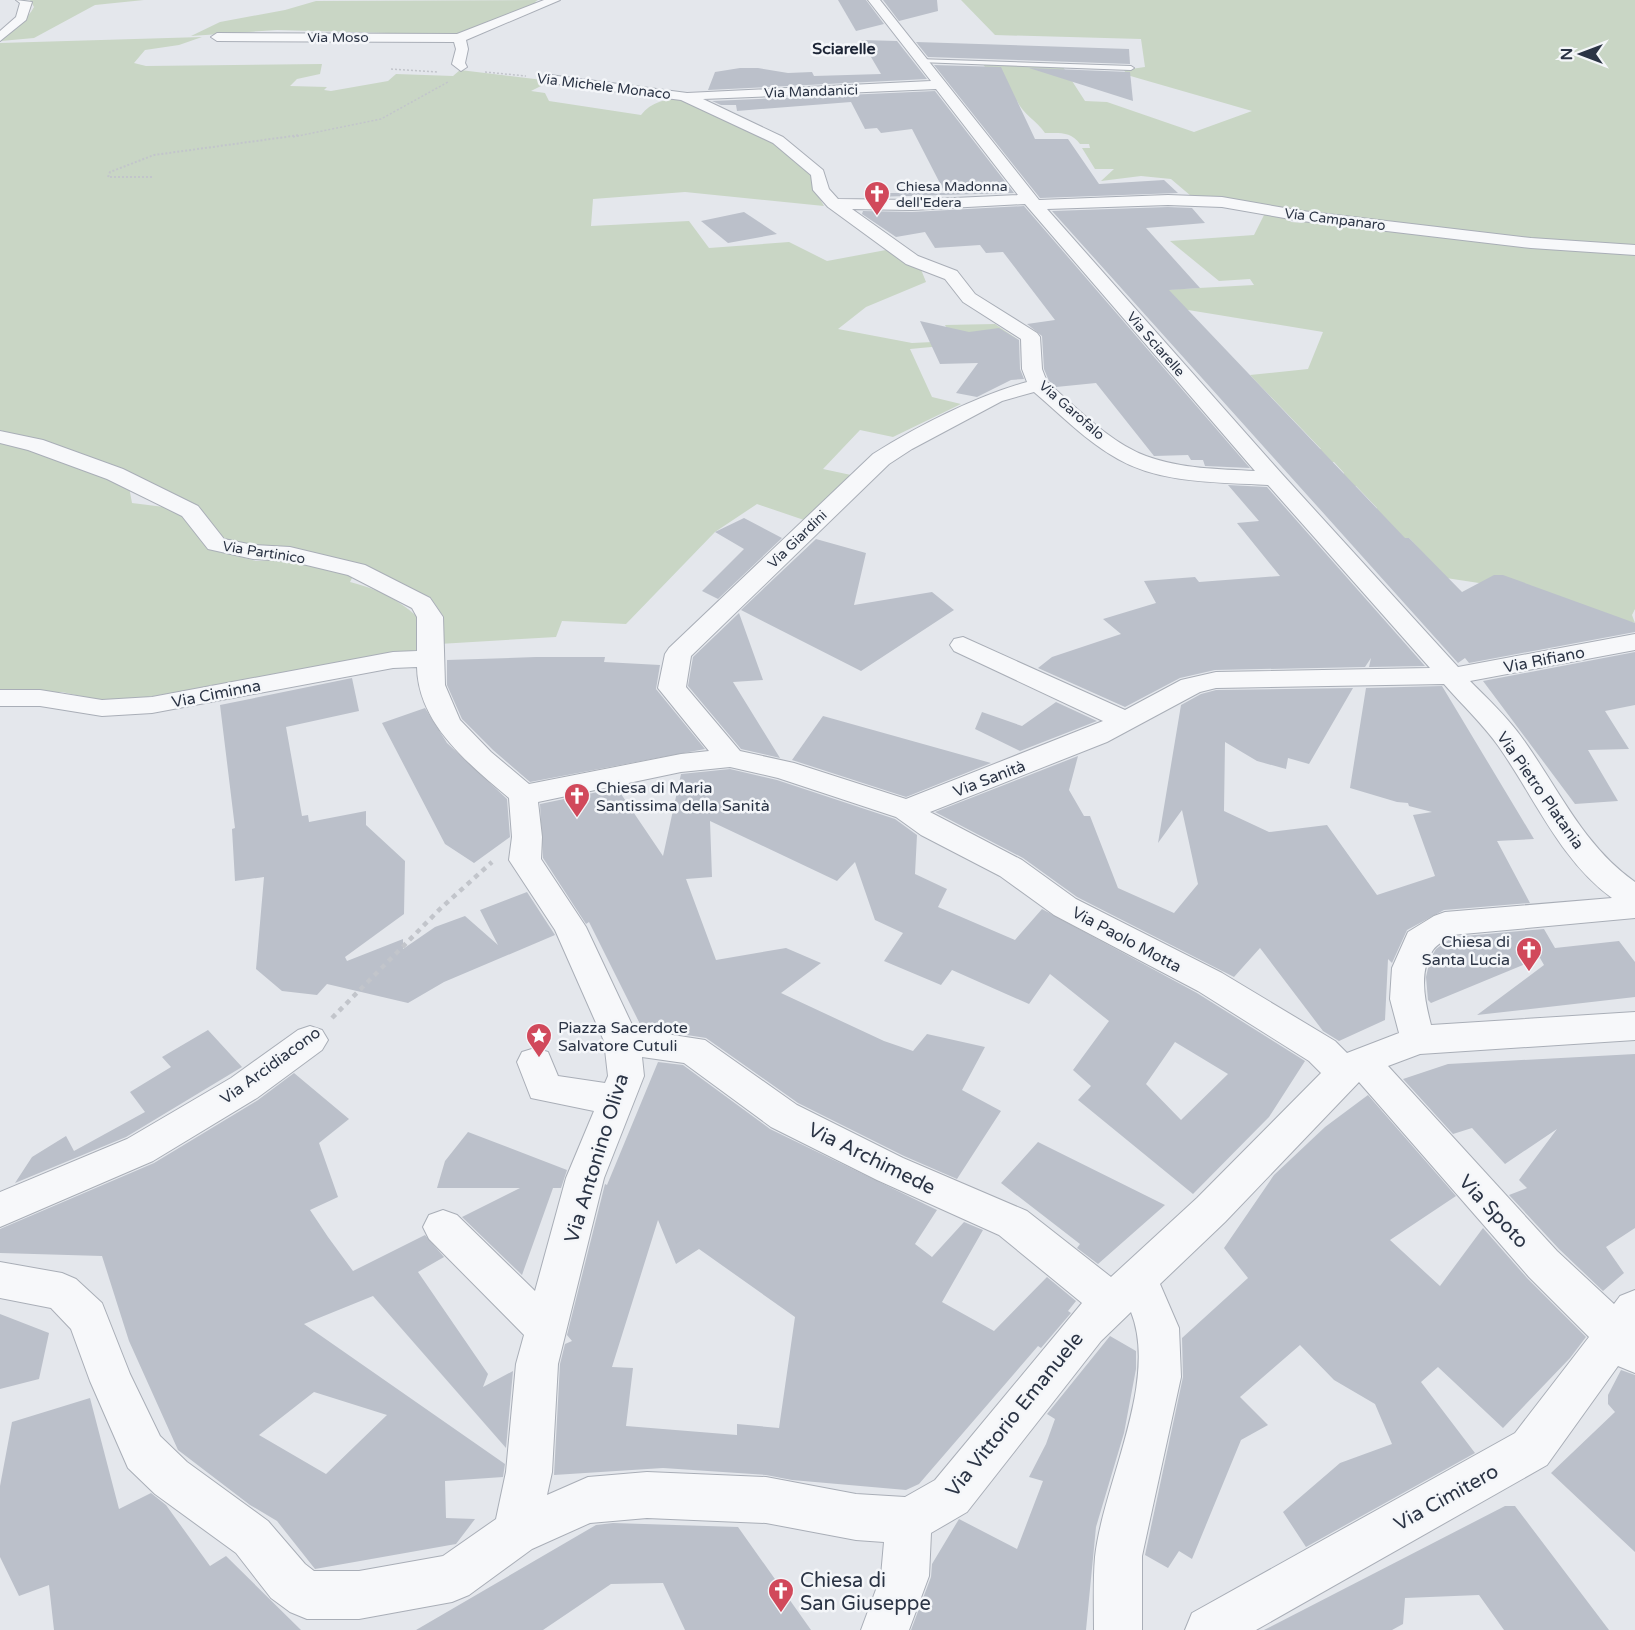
<svg xmlns="http://www.w3.org/2000/svg" width="1635" height="1630" font-family="'Varela Round',sans-serif">
  <style>
    .green { fill: #c9d6c5 }
    .building { fill: #bbc0ca; fill-rule: evenodd }
    .lines { fill: none; stroke-linecap: round; stroke-linejoin: round }
    .service-casing { stroke: #a9aeb7; stroke-width: 2 }
    .minor-casing { stroke: #a9aeb7; stroke-width: 2 }
    .path-far2 { stroke: #c2c5cb; stroke-width: 1.5; stroke-dasharray: 2 2; stroke-linecap: butt }
    .path-far1 { stroke: #c2c5cb; stroke-width: 2; stroke-dasharray: 2 2; stroke-linecap: butt }
    .path { stroke: #c2c5cb; stroke-width: 4.5; stroke-dasharray: 5 5; stroke-linecap: butt }
    .service { fill: #f7f8fa; fill-rule: evenodd }
    .minor { fill: #f7f8fa; fill-rule: evenodd }
    .labels { text-anchor: middle; stroke-width: 5; stroke-linejoin: round; paint-order: stroke }
    .far-street-label { font-size: 14px; fill: #2b3445; stroke: #f4f6f9 }
    .far-poi-label { font-size: 14px; fill: #2b3445; stroke: #f4f6f9; text-anchor: start }
    .far-quarter-label { font-size: 16px; font-weight: bold; fill: #1d2536; stroke: #f4f6f9 }
    .street-label { font-size: 16px; fill: #2b3445; stroke: #f4f6f9 }
    .poi-label { font-size: 16px; fill: #2b3445; stroke: #f4f6f9; text-anchor: start }
    .near-street-label { font-size: 20px; fill: #2b3445; stroke: #f4f6f9 }
    .near-poi-label { font-size: 20px; fill: #2b3445; stroke: #f4f6f9; text-anchor: start }
  </style>
  <rect width="100%" height="100%" fill="#e4e7ec"/>
  <g class="green">
    <path d="M30 0H144L95 5 34 38 1 41C11 31 28 19 34 7Z"/>
    <path d="M538 0 535 2 538 3 461 35 277 30 191 36 220 22 285 10 316 1Z"/>
    <path d="M961 0H1635V247L1468 233 1191 196 1171 179 1141 176 1101 181 1114 169H1095L1082 148H1090L1089 144H1080C1071 131 1059 133 1045 133 1037 121 1023 114 1017 101H1007L983 64 1063 67 1085 101 1107 102 1194 132 1252 111 1127 75 1124 70 1145 67 1141 39 995 35Z"/>
    <path d="M202 37 179 45 145 50 134 63 146 66 322 64 320 74 297 79 290 86 327 87 324 90 331 91 388 81 396 74 453 76 460 70 551 81 531 91 545 93 549 101 641 115C651 102 667 98 683 98L774 140 813 174 815 190 824 206 685 192 593 199 591 226 689 221 709 248 789 242 827 261 886 250 920 267 926 282 866 307 838 329 912 343 953 341 945 325 995 324 1017 339 910 349 932 397 961 404 893 437 860 430 823 469 851 475 804 520 757 504 715 532 626 624 562 621 556 637 439 644 444 617 430 597 360 566 231 542 100 461 0 430V43Z"/>
    <path d="M1265 213 1286 216 1291 222 1302 223 1307 218 1635 254V609L1632 615 1635 623 1479 583 1446 578 1409 538 1373 542 1377 508 1356 486 1338 488 1344 473 1334 462 1315 464 1304 451 1321 449 1250 375 1308 369 1323 332 1176 308 1162 290 1254 285 1250 279 1219 281 1170 241 1254 235Z"/>
    <path d="M0 443 30 450 129 487 132 503 164 507 187 519 203 543 214 550 256 561 284 559 353 576 350 582C380 590 394 597 418 617L417 651 113 703 62 692H0Z"/>
  </g>
  <g class="building">
    <path d="M838 0H866L884 24 856 31Z"/>
    <path d="M883 0H937L938 11 899 21Z"/>
    <path d="M861 40 897 41 927 79 708 90 715 72 740 68H758L788 73 812 72 814 76 881 74Z"/>
    <path d="M916 42 1129 49 1130 64 928 57Z"/>
    <path d="M934 65 1001 67 1035 139H1068L1099 184 1164 180 1178 193 1040 198Z"/>
    <path d="M1029 68 1130 72 1133 101Z"/>
    <path d="M935 91 1014 193 872 197 871 193H945L912 129 881 133 877 128 865 129 851 102 737 111 736 105H721L712 101Z"/>
    <path d="M1024 206 1250 468 1205 466 1203 460H1191L1188 455 1154 456 1096 383 1056 387 1049 381 1044 369 1042 336 1027 324 1055 320 1003 252 986 253 980 245 935 248 925 232 896 237 862 214 863 211 912 212Z"/>
    <path d="M1168 207 1192 208 1205 223 1146 228 1200 288 1169 290 1405 538H1409L1462 592 1494 575H1503L1635 623V632L1469 663 1465 658 1458 663 1052 211Z"/>
    <path d="M744 212 777 234 728 243 701 221Z"/>
    <path d="M920 321 969 332 999 328 1019 340 1020 369 1024 379 1011 380 977 397 956 393 978 363 940 364Z"/>
    <path d="M1228 485 1267 487 1425 666 1369 667 1371 658 1365 667 1215 670 1180 678 1125 707 1038 668 1052 657 1121 634 1103 619 1156 603 1144 581 1195 577 1199 582 1280 576 1237 523 1259 521Z"/>
    <path d="M744 518 782 538 718 599 702 591 744 549 715 532Z"/>
    <path d="M816 539 866 553 854 605 932 592 954 610 861 671 741 610Z"/>
    <path d="M739 613 763 680 733 682 780 758 741 749 688 686 693 657Z"/>
    <path d="M1635 652V705L1605 711 1629 749 1588 750 1618 801 1575 804 1483 681Z"/>
    <path d="M536 657H605L604 662 660 665 656 689 705 749 530 782 493 750 462 719 447 685V660Z"/>
    <path d="M352 678 359 711 286 727 302 816 308 815 309 822 366 811V825L405 861 404 914 345 957 347 961 403 939V949L435 927 465 916 498 945 480 910 527 892 555 935 444 982 408 1003 327 984 317 995 282 991 256 969 264 877 235 881 232 829 235 828 220 705Z"/>
    <path d="M1442 686 1534 839 1497 841 1530 903 1444 910 1407 930 1392 963 1388 959 1385 1020 1339 1041 1323 1031 1260 948 1234 977 1077 897 1023 858 935 812 1078 756 1069 790 1084 816H1090L1118 888 1174 913 1198 884 1182 810 1158 843 1181 705 1201 694 1216 690 1353 688 1309 764 1288 758 1286 769 1257 761 1225 742 1224 811 1269 832 1327 825 1377 895 1435 876 1413 815 1432 812 1409 806 1408 803 1397 802 1350 788 1366 688Z"/>
    <path d="M1056 702 1097 721 1020 751 975 729 982 712 1022 726Z"/>
    <path d="M425 708 447 743 507 799 510 837 474 863 445 844 382 723Z"/>
    <path d="M823 716 991 763 906 797 792 760Z"/>
    <path d="M730 769 777 780 895 819 917 835 915 874 947 889 938 907 1015 940 1042 909 1197 993 1305 1061 1269 1117 1193 1194 1078 1100 1091 1086 1073 1070 1109 1021 1050 974 1029 1004 952 970 941 985 884 961 903 933 875 920 855 862 837 881 710 821 712 877 686 879 716 960 786 948 821 963 781 993 884 1041 913 1051 927 1034 985 1047 962 1090 1001 1111 957 1179 904 1156 798 1103 706 1038 642 1028 589 922 586 924 543 858 540 804 617 788 663 856 681 774ZM1175 1042 1228 1074 1181 1120 1146 1084Z"/>
    <path d="M1544 929 1555 948 1619 941 1635 962V997L1477 1015 1544 965 1540 958 1431 1003 1428 1000 1426 977 1430 959 1436 949 1453 937Z"/>
    <path d="M208 1030 242 1067 126 1137 15 1183 32 1157 66 1136 74 1151 145 1112 130 1092 171 1067 162 1057Z"/>
    <path d="M1635 1054V1228L1606 1247 1624 1273 1603 1291 1559 1249 1509 1195 1527 1188 1519 1180 1557 1129 1505 1164 1472 1128 1453 1134 1403 1079 1448 1064Z"/>
    <path d="M658 1062 683 1065 770 1129 937 1210 915 1244 932 1257 964 1222 983 1230 942 1302 994 1331 1047 1277 1076 1301 1068 1311 1071 1313 1041 1348 1038 1346 919 1484 906 1490 792 1480 766 1475 663 1468 554 1475 560 1364 565 1344 572 1341 567 1335 605 1184 607 1185ZM658 1220 676 1264 699 1249 795 1317 779 1428 737 1424V1435L626 1426 633 1368 612 1367Z"/>
    <path d="M294 1073 349 1119 319 1143 338 1197 310 1210 328 1237 353 1271 425 1235 444 1257 418 1272 488 1374 483 1387 513 1371 506 1448 373 1296 304 1324 505 1464 503 1477 445 1481 446 1518 475 1519 456 1544 315 1569 277 1521 250 1505 178 1450 129 1341 102 1256 0 1253V1229L154 1163 258 1100ZM314 1392 387 1415 326 1474 259 1435Z"/>
    <path d="M1368 1095 1456 1196 1390 1240 1440 1286 1483 1228 1527 1278 1586 1337 1570 1358 1503 1428 1438 1367 1421 1382 1475 1453 1306 1547 1283 1512 1340 1463 1392 1444 1375 1404 1334 1380 1300 1345 1240 1397 1268 1425 1241 1440 1192 1559 1179 1551 1168 1568 1145 1555 1183 1377 1182 1338 1248 1278 1224 1248 1274 1175 1325 1127Z"/>
    <path d="M468 1132 567 1170 561 1188H553L522 1275 462 1217 520 1188H437L445 1161Z"/>
    <path d="M1038 1142 1165 1205 1098 1264 1077 1248 1080 1244 1001 1183Z"/>
    <path d="M0 1314 49 1333 39 1379 0 1389Z"/>
    <path d="M1110 1336 1136 1351V1369L1124 1433 1096 1527 1086 1630H911L931 1577 932 1564 959 1519 1017 1549 1043 1481 1029 1477 1046 1444 1055 1419 1047 1414Z"/>
    <path d="M1621 1370 1635 1375V1552L1551 1473 1615 1412 1608 1404V1395Z"/>
    <path d="M90 1398 119 1509 151 1493 166 1505 210 1566 226 1556 301 1630H54L49 1585 19 1596 0 1557V1486L12 1422Z"/>
    <path d="M1505 1506H1515L1609 1630H1504L1479 1595 1405 1598 1403 1624 1392 1630H1264Z"/>
    <path d="M613 1523 738 1527 811 1630H685L663 1583 611 1584 543 1630H416L596 1525Z"/>
  </g>
  <g class="lines">
    <defs>
      <path id="service" d="M917 59 1131 66 1134 68 1131 70 919 62Z"/>
      <g id="minor">
        <path d="M16 0 32 2 26 20 0 41V31L16 17 20 3Z"/>
        <path d="M544 0H560L466 40 468 49 465 63 467 67 461 71 452 64 456 49 454 42 217 41 211 37 217 33 457 34Z"/>
        <path d="M868 0H880L1039 200 1168 195 1222 197 1302 211 1531 238 1635 245V255L1531 248 1302 221 1222 207 1168 205 1047 209 1282 474 1458 667 1635 634V650L1470 681C1487 698 1506 716 1520 735 1557 785 1582 845 1635 882V918L1452 935C1447 939 1437 944 1433 950 1418 972 1425 1002 1431 1025L1635 1012V1040L1420 1054 1388 1066 1557 1251 1614 1304 1620 1296 1635 1290V1373L1618 1366 1547 1465 1256 1630H1185L1192 1613 1515 1433 1589 1337 1529 1277 1359 1082 1225 1222 1160 1284 1179 1328 1181 1377 1142 1556V1630H1094C1094 1606 1093 1581 1095 1557 1103 1484 1159 1382 1131 1312L1101 1341 967 1512 931 1533 929 1576 909 1630H861L881 1576 884 1542 856 1540 766 1523 647 1518 590 1523 532 1549 469 1595 452 1602 359 1619H307L290 1612 271 1598 236 1553 155 1494 128 1468 90 1381 71 1329 51 1308 0 1298V1262L62 1273 76 1279 102 1303 130 1374 160 1436 187 1462 268 1521 305 1564 314 1571H359L443 1556 496 1519 506 1472 516 1364 524 1335 429 1239 423 1227 429 1215 443 1210 457 1215 535 1291 566 1178 594 1111 531 1098 517 1062 522 1052 535 1048 548 1052 558 1076 605 1083 608 1076 604 1041 555 930 509 860 512 837 509 798C469 764 418 724 417 667L393 668 152 713 102 716 40 706H0V690H40L102 700 152 697 393 652 417 651V617L412 608 348 575 290 561 253 559 208 549 182 516 107 479 28 450 0 443V431L43 440 123 469 198 506 224 539 253 545 290 547 365 565 430 598 443 617 445 685 460 720 491 752 529 784 681 754 709 751 658 688 665 654 669 648 873 454C918 426 976 396 1027 382L1022 369 1021 339 963 302 945 279 906 264 828 207 813 190 811 175 773 143 681 100 550 83 543 79 550 75 687 93 931 81ZM936 89 1018 195 912 200 838 199 829 189 823 170 783 137 703 99ZM1025 204 1255 471C1219 469 1181 469 1146 456 1109 442 1077 408 1047 382L1042 369 1040 337 1037 333 975 294 957 271 918 256 852 209 912 210ZM1034 392C1061 415 1087 442 1118 459 1162 484 1218 482 1268 485L1430 668 1216 672 1181 680 1125 710 963 637 954 639 950 645 954 651 1103 721 906 799 794 763 740 751 686 687 691 656 889 464 912 449 1002 401ZM1444 684C1462 705 1483 724 1499 747 1535 798 1560 860 1612 898L1445 912 1434 916 1408 932 1392 968 1390 999 1399 1033 1347 1053 1335 1041 1222 973 1076 899 1022 860 930 812 1107 742 1200 692 1216 688ZM730 767 778 778 896 817 921 835 1000 876 1054 915 1198 991 1309 1061 1321 1073 1197 1198 1111 1277 1027 1211 903 1158 797 1105 705 1040 634 1029 586 927 541 859 542 837 538 802 681 772ZM642 1057 684 1063 771 1127 877 1180 999 1235 1082 1303 935 1480 905 1497 856 1494 766 1477 647 1472 588 1477 547 1495 552 1472 558 1364 604 1178 644 1076Z"/>
        <path d="M310 1026 322 1030 328 1040 322 1050 257 1098 153 1161 0 1227V1192L127 1139 231 1078 298 1030Z"/>
      </g>
    </defs>
    <use href="#service" class="service-casing"/>
    <use href="#minor" class="minor-casing"/>
    <g class="path-far2">
      <path d="M391 69 438 72"/>
      <path d="M485 72 526 76"/>
      <path d="M293 137 381 119 448 82"/>
    </g>
    <path class="path-far1" d="M152 177H108L110 172 154 155 300 135"/>
    <path class="path" d="M332 1018 441 908 492 862"/>
    <use href="#service" class="service"/>
    <use href="#minor" class="minor"/>
  </g>
  <defs>
    <symbol id="church-pin" viewBox="-11 -11 22 30"><path d="M0 17L-7.5 6A9.5 9.5 0 1 1 7.5 6Z" fill="#d1495b" stroke="#f4f6f9"/><path d="M-1.2-6h2.4v3.5h3.3v2.4h-3.3V6h-2.4V-.1h-3.3v-2.4h3.3Z" fill="#fff"/></symbol>
    <symbol id="sight-pin" viewBox="-11 -11 22 30"><path d="M0 17L-7.5 6A9.5 9.5 0 1 1 7.5 6Z" fill="#d1495b" stroke="#f4f6f9"/><path d="M0-6L1.8-2.2L6-1.7L2.9 1.2L3.7 5.4L0 3.3L-3.7 5.4L-2.9 1.2L-6-1.7L-1.8-2.2Z" fill="#fff"/></symbol>
  </defs>
  <g fill-rule="evenodd">
    <use href="#church-pin" x="862" y="179" width="30" height="40"/>
    <use href="#church-pin" x="562" y="781" width="30" height="40"/>
    <use href="#church-pin" x="1514" y="935" width="30" height="40"/>
    <use href="#sight-pin" x="524" y="1021" width="30" height="40"/>
    <use href="#church-pin" x="766" y="1576" width="30" height="40"/>
  </g>
  <g class="labels">
    <g class="far-street-label">
      <text x="338" y="42">Via Moso</text>
      <text transform="translate(604 86) rotate(7)" y="5">Via Michele Monaco</text>
      <text transform="translate(811 91) rotate(-2)" y="5">Via Mandanici</text>
      <text transform="translate(1335 219) rotate(7)" y="5">Via Campanaro</text>
      <text transform="translate(1156 344) rotate(49)" y="5">Via Sciarelle</text>
      <text transform="translate(1072 410) rotate(41)" y="5">Via Garofalo</text>
      <text transform="translate(797 539) rotate(-44)" y="5">Via Giardini</text>
      <text transform="translate(264 552) rotate(9)" y="5">Via Partinico</text>
    </g>
    <g class="far-poi-label">
      <text x="896" y="191">Chiesa Madonna<tspan x="896" dy="16">dell'Edera</tspan></text>
    </g>
    <g class="far-quarter-label">
      <text x="844" y="54">Sciarelle</text>
    </g>
    <g class="street-label">
      <text transform="translate(1544 659) rotate(-11)" y="6">Via Rifiano</text>
      <text transform="translate(216 693) rotate(-11)" y="6">Via Ciminna</text>
      <text transform="translate(989 778) rotate(-21)" y="6">Via Sanità</text>
      <text transform="translate(1541 790) rotate(55)" y="6">Via Pietro Platania</text>
      <text transform="translate(1127 939) rotate(28)" y="6">Via Paolo Motta</text>
      <text transform="translate(270 1065) rotate(-36)" y="6">Via Arcidiacono</text>
    </g>
    <g class="poi-label">
      <text x="596" y="793">Chiesa di Maria<tspan x="596" dy="18">Santissima della Sanità</tspan></text>
      <text x="1510" y="947" text-anchor="end">Chiesa di<tspan x="1510" dy="18">Santa Lucia</tspan></text>
      <text x="558" y="1033">Piazza Sacerdote<tspan x="558" dy="18">Salvatore Cutuli</tspan></text>
    </g>
    <g class="near-street-label">
      <text transform="translate(596 1158) rotate(-73)" y="7">Via Antonino Oliva</text>
      <text transform="translate(872 1158) rotate(26)" y="7">Via Archimede</text>
      <text transform="translate(1494 1211) rotate(47)" y="7">Via Spoto</text>
      <text transform="translate(1014 1414) rotate(-51)" y="7">Via Vittorio Emanuele</text>
      <text transform="translate(1446 1497) rotate(-29)" y="7">Via Cimitero</text>
    </g>
    <g class="near-poi-label">
      <text x="800" y="1587">Chiesa di<tspan x="800" dy="23">San Giuseppe</tspan></text>
    </g>
  </g>
  <g transform="translate(1581 54) rotate(270)" stroke="#f4f6f9" stroke-width="4.5" paint-order="stroke">
  <path d="M0-4.5L10 22L0 15L-10 22Z" fill="#2b3445"/>
  <text y="-9" font-size="16" font-weight="bold" text-anchor="middle" fill="#2b3445">N</text>
  </g>
</svg>
